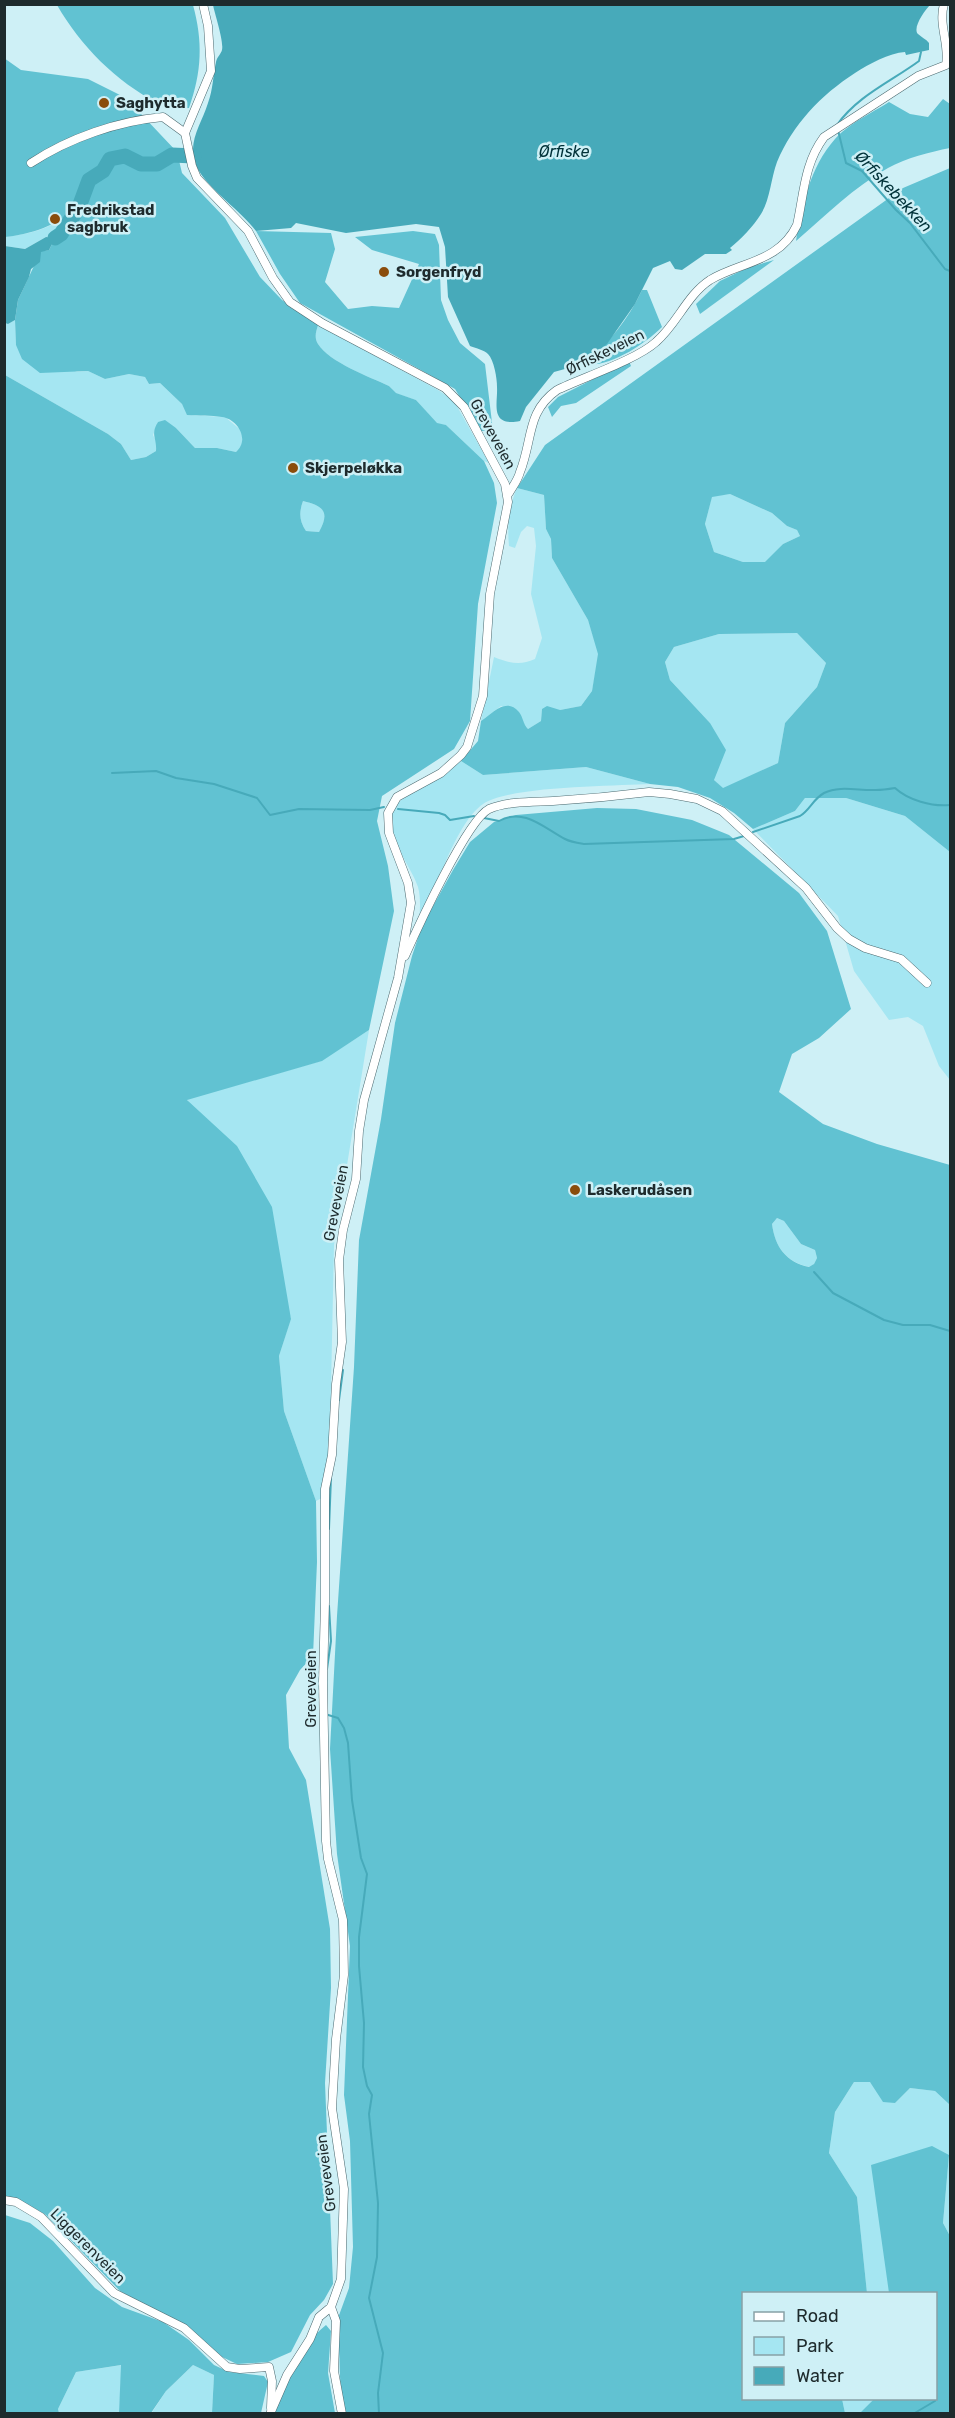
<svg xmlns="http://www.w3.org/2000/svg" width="955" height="2418" font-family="Rubik,sans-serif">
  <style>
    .green { fill: #a5e6f2 }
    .forest { fill: #61c2d2; fill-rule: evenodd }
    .water { fill: #47aaba }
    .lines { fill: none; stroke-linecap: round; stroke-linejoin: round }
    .stream { stroke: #47aaba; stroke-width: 2 }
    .river { stroke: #47aaba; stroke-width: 15 }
    .minor-casing { stroke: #4c6a70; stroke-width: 9 }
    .minor { stroke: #fff; stroke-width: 8 }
    .poi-dot { fill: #8a4d0c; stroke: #cef0f6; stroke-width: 2 }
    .labels { text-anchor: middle; stroke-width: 5; stroke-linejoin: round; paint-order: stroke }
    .poi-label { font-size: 15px; font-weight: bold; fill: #1e2b2d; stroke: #cef0f6; text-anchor: start }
    .street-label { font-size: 15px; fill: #1e2b2d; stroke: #cef0f6 }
    .water-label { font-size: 16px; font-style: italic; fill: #003138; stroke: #cef0f6 }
  </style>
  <rect width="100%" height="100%" fill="#cef0f6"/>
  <g class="green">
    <path d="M77 206 79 207 61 234 55 238 46 237 25 249 5 246 4 237C32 234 58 227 77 206Z"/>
    <path d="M15 320 16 345 77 372 88 371 105 379 129 374 145 377 149 384 160 383 182 404 188 415 225 417 242 431V447L236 452 217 448H195L176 428 158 422 153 435 157 443 156 451 146 457 131 460 121 444 108 434 5 375V323L8 324Z"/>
    <path d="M318 325 438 390 454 401 489 463 484 461 446 425 437 424 416 400 395 393 389 386C370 377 329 362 318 344 314 337 316 332 318 325Z"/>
    <path d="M517 488 544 495 546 529 551 539 552 558 588 620 599 654 592 691 581 706 560 710 542 709 541 721 528 729 524 724 519 713 501 706 481 721 494 657C509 663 520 666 535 659L542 638 531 594 536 546 534 528 527 526 521 532 515 548 509 546C507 526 509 506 517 488Z"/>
    <path d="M730 494 772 513 787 526 797 530 800 536 783 544 766 562H743L714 552 705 524 712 496Z"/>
    <path d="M303 501C324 506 330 512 319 532L306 531C299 521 299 512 303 501Z"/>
    <path d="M797 633 826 663 817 687 785 723 778 763 723 789 714 780 710 723 670 680 665 662 674 647 719 634Z"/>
    <path d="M461 761 483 775 586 767 650 784C615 786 508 786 483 804 454 824 432 900 418 933 419 919 422 902 418 887 411 864 375 825 399 802 410 791 426 787 439 778 446 774 453 767 461 761Z"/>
    <path d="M805 798H846L905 816 950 852V1080L939 1066 923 1026 908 1017 889 1020 854 971 838 916 753 829 795 811Z"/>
    <path d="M369 1030 334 1245 330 1435 324 1497 316 1501 284 1411 279 1356 291 1318 187 1099 321 1061Z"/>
    <path d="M777 1218 784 1221 801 1244 815 1250 817 1258 814 1264 810 1267C786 1262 775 1247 772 1224Z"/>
    <path d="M854 2082H870L895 2103 910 2088 935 2091 950 2105V2236L943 2223 949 2155 889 2293H867L857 2197 829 2153 835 2112Z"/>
    <path d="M122 2365 119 2413H59L58 2409 76 2372Z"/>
    <path d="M193 2365 214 2375 212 2413 151 2414 166 2391Z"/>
    <path d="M842 2399H874L860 2414 845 2413Z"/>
  </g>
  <g class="forest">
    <path d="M57 5H193C203 42 202 71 189 108 184 108 179 110 175 110 170 110 163 105 158 103 116 82 80 45 57 5Z"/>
    <path d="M4 58 21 70 88 79 126 98 177 152 182 173 225 218 260 277 282 300 318 325C316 332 314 337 318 344 329 362 370 377 389 386L396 393 416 400 437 423 446 425 484 461 494 483 497 503 478 604 470 721 454 749 382 796 377 821 388 866 394 911 369 1030 322 1061 187 1100 237 1146 272 1207 291 1319 279 1356 284 1411 316 1501 317 1562 313 1656 300 1670 286 1695 289 1748 306 1780 330 1929 331 1988 325 2083 333 2284 324 2300 310 2315 291 2352 268 2362 237 2364 220 2356 197 2335 120 2291 46 2215 20 2200 5 2197V375L108 434 121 444 131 460 146 457 156 451C157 437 150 435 158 422L165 420 176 428 195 448H217L236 452C250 440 238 419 222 417 211 415 199 416 187 415L182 404 160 383 149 384 145 377 129 374 105 379 88 371 40 373 22 359 16 345 15 320 18 300 41 251 49 250 55 238 61 234 79 207H76C58 226 31 234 5 237ZM303 501C324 506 330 512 319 532L306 531C299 521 299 512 303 501Z"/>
    <path d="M943 99 950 104V148C930 152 906 158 888 168 854 187 825 216 796 241 802 206 810 167 835 139 847 125 873 112 889 102L910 114 928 117Z"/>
    <path d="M950 168V852L905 816 846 798H805L795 811 753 829 734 813 710 798 678 787 650 784 586 767 483 775 461 761 478 741 481 721C493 713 506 697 519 712 523 717 523 724 528 729L541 721 542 709 547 706 560 710 581 706 592 691 598 654 588 620 552 558 551 539 546 529 544 495 517 488 545 445 903 188ZM730 494 772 513 787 526 797 530 800 536 783 544 765 562H743L714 552 705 524 712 497ZM797 633 826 663 817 687 785 723 778 763 723 788 714 780 726 750 710 723 670 680 665 662 674 647 719 634Z"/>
    <path d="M256 231 331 233 335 249 325 282 348 309 372 306 399 308 419 264 372 250 355 237 413 231 435 234 439 245 441 300 448 320 460 343 485 364 493 431H480L455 389 300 303 280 274Z"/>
    <path d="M774 260 700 314 696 304 720 281 747 268Z"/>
    <path d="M642 290H647L662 327C645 344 608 369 583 364 609 343 628 320 642 290Z"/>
    <path d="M629 361 631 366 576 403 561 406 552 417 548 407 558 397Z"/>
    <path d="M597 808 636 809 692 820 729 835 799 893 827 931 851 1009 819 1038 792 1054 779 1092 823 1124 877 1144 950 1165V2105L935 2091 910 2088 895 2103 883 2102 870 2082H854L835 2112 829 2153 857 2197 867 2293 744 2294V2398L842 2399 845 2413H344L341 2405 338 2318 349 2288 353 2247 350 2141 344 2095 350 1946 337 1854 330 1749 337 1616 354 1367 359 1240 381 1119 395 1023 412 956 422 926 453 870 470 842 494 822 516 815ZM777 1218 784 1221 801 1244 815 1250 817 1258 814 1264 809 1267C786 1262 775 1247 772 1224Z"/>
    <path d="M932 2146 949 2155 943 2223 950 2236V2413H860L874 2399 936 2398V2294L889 2293 871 2165Z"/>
    <path d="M5 2215 30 2223 53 2241 95 2288 122 2307 163 2322 189 2340 214 2365 229 2372 264 2376 268 2382 261 2413H212L214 2375 193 2365 166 2391 151 2413H119L121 2365 76 2372 58 2409 59 2413H5Z"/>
    <path d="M326 2325 331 2331 328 2373 335 2413 273 2414C287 2384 299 2346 326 2325Z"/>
  </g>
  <g class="water">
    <path d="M213 5H930C925 10 912 28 918 34 921 37 926 39 929 43V50L906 55 905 52C889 53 869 64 855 73 821 95 793 124 777 162 771 178 770 200 761 214 753 227 741 239 730 248L732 250 726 254H705L682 270 675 269 670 261 653 268 635 304 607 344 583 364 554 372 526 407 520 421C489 427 498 403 497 387 497 378 494 360 488 354 484 350 475 348 470 346L448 297 445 247 439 227 416 224 346 233 296 223 291 228 256 231C240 210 212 192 199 171 184 145 201 126 208 103 213 89 213 76 216 62 217 57 221 54 222 50 224 41 215 15 213 5Z"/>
    <path d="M46 237 55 238 49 250 41 252 40 262 31 269 29 277 18 300 15 320 8 324 5 323V246L25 249Z"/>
  </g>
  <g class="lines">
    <g class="stream">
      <path d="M837 125C857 96 892 81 919 61L921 52"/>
      <path d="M838 130 846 163 862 171 896 210 910 223 945 269 950 271"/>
      <path d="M112 773 156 771 176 778 214 784 257 798 270 815 299 809 370 810 384 807"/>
      <path d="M398 809 439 813 445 815 450 820 474 816"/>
      <path d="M484 818 499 821C524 807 544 828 565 839 571 842 578 843 584 844L734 839 744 836"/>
      <path d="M753 832 800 816C810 810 813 799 824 793 840 785 859 791 876 790 882 790 889 789 895 788 908 800 932 807 950 805"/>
      <path d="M814 1272 833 1293 884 1320 903 1325H930L950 1331"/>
      <path d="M339 1400 343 1370"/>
      <path d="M329 1529 331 1477"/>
      <path d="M327 1669 331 1641 329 1606"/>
      <path d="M325 1714 338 1718 344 1728 348 1743 352 1800 361 1858 367 1874 359 1937V1966L364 2023 363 2067 367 2086 372 2095 369 2114 378 2203 377 2257 369 2298 383 2353 378 2393 379 2414"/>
      <path d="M913 2414 935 2401V2398"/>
    </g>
    <path class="river" d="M55 238 61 234 79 207 89 180 103 171 110 159 125 156 141 164H157L172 155 194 156"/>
    <defs>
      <g id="minor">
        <path d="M203 4 208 26 211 71 185 133 192 166 197 178 248 231 273 278 290 302 322 323 445 388 464 407 505 484 508 502 490 594 483 696 467 747 461 755 441 773 397 797 388 813 389 833 408 883 411 903 398 978 364 1100 359 1131 356 1179 343 1230 339 1260 342 1342 336 1384 332 1455 325 1489V1602L323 1682 326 1841 328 1859 343 1920 344 1975 336 2039 332 2108 344 2189 341 2279 331 2307 319 2317 310 2339 287 2375 270 2414"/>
        <path d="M31 163C69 138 118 121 163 117L185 133"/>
        <path d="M509 493C513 486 518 480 520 472 533 440 526 412 557 390 584 377 636 360 656 342 677 324 687 295 710 280 740 262 780 262 797 225 804 194 804 164 824 137L918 76 946 65C950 45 938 25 944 4"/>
        <path d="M405 956C417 929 467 820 489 809 508 801 533 802 553 801 585 799 617 796 649 792L670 794 697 799 722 811 806 888 837 928 849 939 865 948 901 959 927 983"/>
        <path d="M4 2200 16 2202 41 2217 114 2293 184 2328 227 2367 240 2369 269 2367 272 2381 271 2408"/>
        <path d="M331 2307 336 2321 334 2371 342 2414"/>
      </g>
    </defs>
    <use href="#minor" class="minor-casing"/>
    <use href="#minor" class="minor"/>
  </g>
  <g class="poi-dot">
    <circle cx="104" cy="103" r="6"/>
    <circle cx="55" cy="219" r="6"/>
    <circle cx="384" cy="272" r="6"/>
    <circle cx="293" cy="468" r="6"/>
    <circle cx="575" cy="1190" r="6"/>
  </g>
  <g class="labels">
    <g class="poi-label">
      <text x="116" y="108">Saghytta</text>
      <text x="67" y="215">Fredrikstad<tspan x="67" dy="17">sagbruk</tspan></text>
      <text x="396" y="277">Sorgenfryd</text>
      <text x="305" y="473">Skjerpeløkka</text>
      <text x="587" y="1195">Laskerudåsen</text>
    </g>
    <g class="street-label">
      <text transform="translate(605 352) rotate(-26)" y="5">Ørfiskeveien</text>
      <text transform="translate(493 434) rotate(61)" y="5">Greveveien</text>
      <text transform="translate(336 1203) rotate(-79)" y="5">Greveveien</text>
      <text transform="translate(311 1689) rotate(-90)" y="5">Greveveien</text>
      <text transform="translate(326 2173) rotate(-97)" y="5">Greveveien</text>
      <text transform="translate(88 2246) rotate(45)" y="5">Liggerenveien</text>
    </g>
    <g class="water-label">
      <text x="564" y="157">Ørfiske</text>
      <text transform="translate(894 191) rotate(47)" y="6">Ørfiskebekken</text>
    </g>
  </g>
  <rect width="955" height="2418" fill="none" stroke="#1e2b2d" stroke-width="12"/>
  <rect x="742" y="2292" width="195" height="108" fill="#cef0f6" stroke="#88a1a6" stroke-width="1.5"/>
  <rect x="754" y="2312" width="30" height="9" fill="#ffffff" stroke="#88a1a6" stroke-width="1.5"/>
  <text x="796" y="2322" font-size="18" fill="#1e2b2d">Road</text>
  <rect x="754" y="2337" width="30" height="18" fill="#a5e6f2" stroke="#88a1a6" stroke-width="1.5"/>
  <text x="796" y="2352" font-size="18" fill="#1e2b2d">Park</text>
  <rect x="754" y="2367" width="30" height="18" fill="#47aaba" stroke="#88a1a6" stroke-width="1.5"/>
  <text x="796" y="2382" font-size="18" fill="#1e2b2d">Water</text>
</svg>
